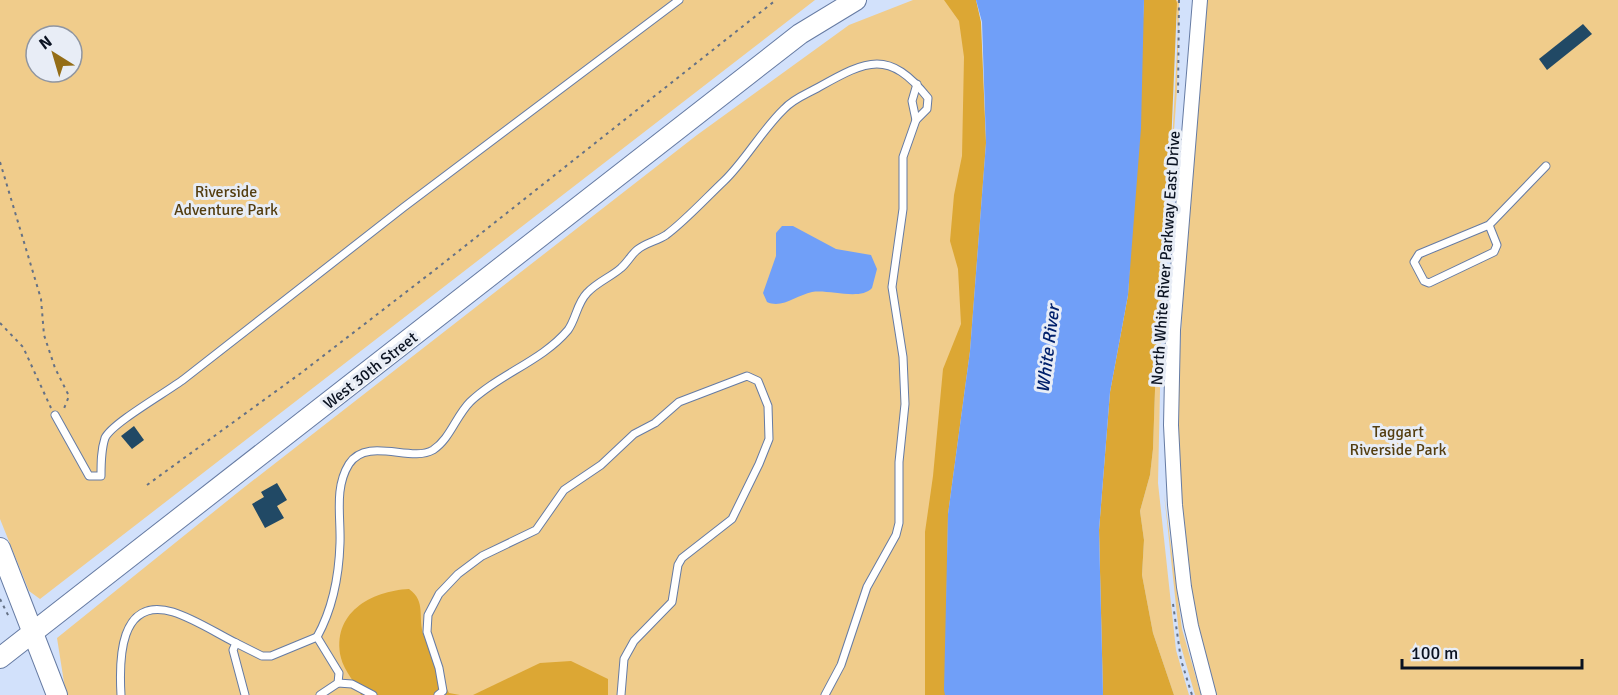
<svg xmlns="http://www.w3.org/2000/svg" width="1618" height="695" font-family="Signika,sans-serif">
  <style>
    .green { fill: #f0cc8b; fill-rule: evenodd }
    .forest { fill: #dca734 }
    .water { fill: #709ff8 }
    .building { fill: #214965 }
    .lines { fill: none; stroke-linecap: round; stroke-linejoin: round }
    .lane-casing { stroke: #667ba3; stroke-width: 9 }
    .street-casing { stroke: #667ba3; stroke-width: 16 }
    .secondary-casing { stroke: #667ba3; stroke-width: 22 }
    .path { stroke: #657185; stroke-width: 2; stroke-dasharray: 3 4.5; stroke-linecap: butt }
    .lane { stroke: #fff; stroke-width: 7 }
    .street { stroke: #fff; stroke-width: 14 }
    .secondary { stroke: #fff; stroke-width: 20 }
    .labels { text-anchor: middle; stroke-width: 6; stroke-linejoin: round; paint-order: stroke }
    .park-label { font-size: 16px; fill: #543e10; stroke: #e8edf6 }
    .street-label { font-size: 16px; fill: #0a1221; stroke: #e8edf6 }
    .water-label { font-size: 18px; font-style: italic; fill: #00206b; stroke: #e8edf6 }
  </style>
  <rect width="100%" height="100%" fill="#d2e1fb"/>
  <g class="green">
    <path d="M0 0H815L40 599 29 591 0 519ZM36 36H72V72H36Z"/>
    <path d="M913 0H976L986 143 970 351 948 514 945 695H66L57 638 242 489 697 135 849 25Z"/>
    <path d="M1176 0 1179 2 1177 90 1162 297 1158 483 1176 650 1189 695H1174L1153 633 1142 575 1144 540 1140 511 1150 475 1153 449 1158 302 1168 217 1178 32Z"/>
    <path d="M1200 0H1618V695H1215L1192 614 1180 505 1176 421Z"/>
    <path d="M1164 493 1182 629 1201 695H1195L1180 643Z"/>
  </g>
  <g class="forest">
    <path d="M944 0H976L981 22 986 143 970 351 948 514 945 695H925V532L933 476 943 369 961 324 958 269 950 241 954 195 962 156 964 57 959 21Z"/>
    <path d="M1144 0H1176L1177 3 1168 217 1158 302 1153 449 1150 475 1140 511 1144 540 1142 575 1153 633 1174 695H1103L1099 530 1110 392 1128 295Z"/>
    <path d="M409 589C427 602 417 618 424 636 431 655 439 674 449 693L460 695H361C356 683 344 671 341 658 331 613 371 591 409 589Z"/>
    <path d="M571 661 608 679V695H473L540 663Z"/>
  </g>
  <g class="water">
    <path d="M976 0H1144L1141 128 1128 295 1110 392 1099 530 1103 695H945L944 690 948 514 970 351 986 143 982 22Z"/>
    <path d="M782 226H793L836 249 871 255 877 269 872 288C860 301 829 289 812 292 797 295 782 309 767 302L763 293 776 256V233Z"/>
  </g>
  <g class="building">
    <path d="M1583 24 1592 34 1547 70 1539 59Z"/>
    <path d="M134 426 144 440 132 449 121 436Z"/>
    <path d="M277 483 287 500 277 506 284 518 265 528 252 504 264 497 261 492Z"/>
  </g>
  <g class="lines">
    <defs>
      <g id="lane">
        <path d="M916 120 912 101 917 84"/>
        <path d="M1489 225 1497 245 1494 252 1429 283 1424 281 1414 262 1419 254 1489 225 1546 166"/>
        <path d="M55 415 89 476H101C101 463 101 450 105 438 112 423 167 392 184 379L404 207 679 0"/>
        <path d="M317 637C333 608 339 576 340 543 341 517 334 488 349 464 367 436 411 463 433 450 450 439 456 416 470 402 499 374 542 361 568 330 576 319 577 303 587 293 597 282 611 277 621 268 627 263 631 255 637 250 645 243 657 241 666 235 684 222 707 197 724 181 745 161 762 130 784 109 794 98 807 94 819 87 867 60 889 49 928 98L927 109 916 120 903 157V209L892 287 903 357 905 404 899 462V523L896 535 867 587 841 665 825 695"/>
        <path d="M236 643 262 656H271L317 637 339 673 338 683 320 695"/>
        <path d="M338 683 352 684 373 695"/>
        <path d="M121 695C119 660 119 596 173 612 195 619 216 633 236 643L233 650 245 695"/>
        <path d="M438 695 443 691 439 668 427 632 428 615 439 594 458 574 482 556 536 530 564 490 601 465 634 434 655 423 679 402 747 376 758 381 768 406 769 439 759 464 732 519 682 558 678 565 672 602 634 641 624 659 621 695"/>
      </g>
      <path id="street" d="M1200 0 1173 330 1171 425 1175 505 1184 587 1191 626 1209 695"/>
      <g id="secondary">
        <path d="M0 548 57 695"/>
        <path d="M0 658 800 34 856 0"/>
      </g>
    </defs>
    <use href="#lane" class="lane-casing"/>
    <use href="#street" class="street-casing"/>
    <use href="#secondary" class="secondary-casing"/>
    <g class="path">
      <path d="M1178 93 1179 0"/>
      <path d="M0 162 41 299 44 335 55 368 69 396 63 411"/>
      <path d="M0 323 23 347 51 408"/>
      <path d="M147 485 301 373 436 269 776 0"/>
      <path d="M0 599 9 617"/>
      <path d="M1173 604 1181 660 1192 695"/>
    </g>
    <use href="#lane" class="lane"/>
    <use href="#street" class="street"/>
    <use href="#secondary" class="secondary"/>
  </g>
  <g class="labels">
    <g class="park-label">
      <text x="226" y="197">Riverside<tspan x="226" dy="18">Adventure Park</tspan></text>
      <text x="1398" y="437">Taggart<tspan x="1398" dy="18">Riverside Park</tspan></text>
    </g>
    <g class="street-label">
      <text transform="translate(1165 258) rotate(-86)" y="6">North White River Parkway East Drive</text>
      <text transform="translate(370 370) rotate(-38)" y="6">West 30th Street</text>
    </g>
    <g class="water-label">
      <text transform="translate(1048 349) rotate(-83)" y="6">White River</text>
    </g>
  </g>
  <g transform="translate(54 54) rotate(323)"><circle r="28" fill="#e8edf6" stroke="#8f95a1" stroke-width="1.5"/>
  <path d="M0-4.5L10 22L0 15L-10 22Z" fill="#946d16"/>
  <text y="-9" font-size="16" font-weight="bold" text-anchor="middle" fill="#0a1221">N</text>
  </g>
  <path d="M1402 659v9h180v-9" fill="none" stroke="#0a1221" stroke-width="3"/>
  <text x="1411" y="659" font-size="18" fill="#0a1221" stroke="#e8edf6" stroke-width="4.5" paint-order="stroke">100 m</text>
</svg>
